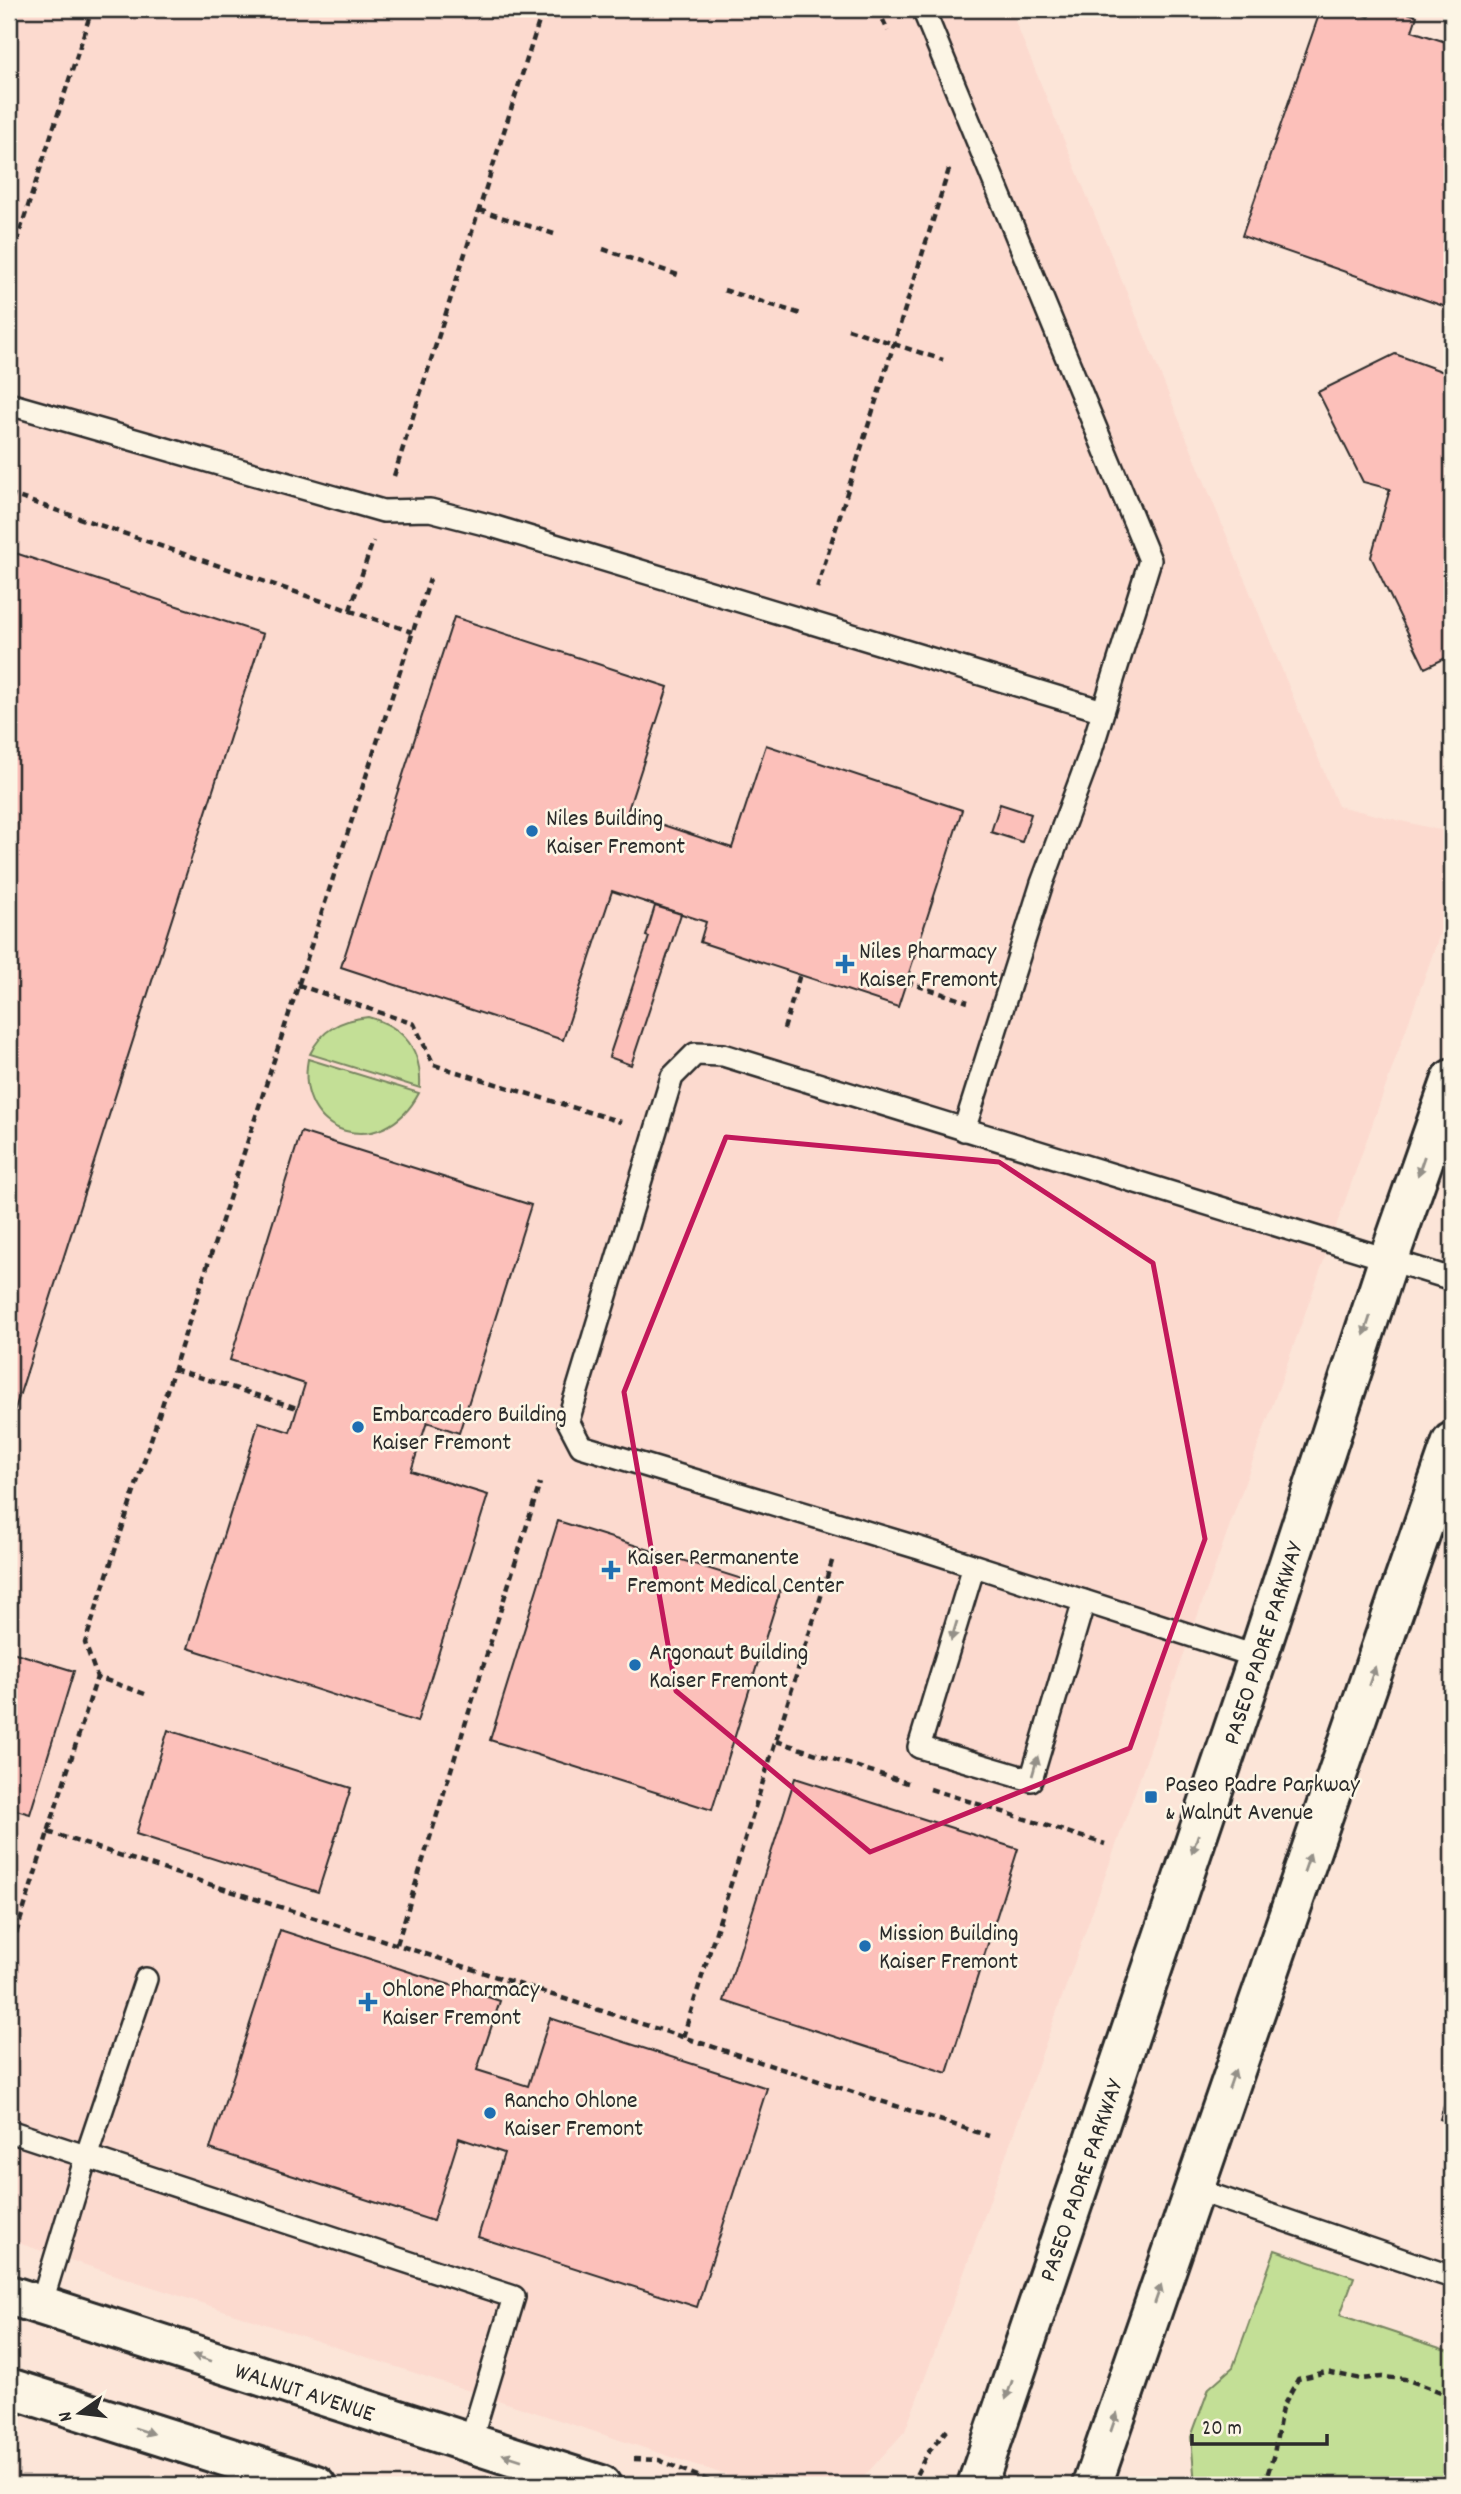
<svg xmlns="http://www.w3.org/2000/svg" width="1461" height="2494" font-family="Dekko,sans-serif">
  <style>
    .built { fill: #fcdacf }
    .green { fill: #c3df96; stroke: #778560; stroke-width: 2 }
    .building { fill: #fcc0ba; stroke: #2b2b2b; stroke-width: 2 }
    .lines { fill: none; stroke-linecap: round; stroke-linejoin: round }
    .lane-casing { stroke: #2b2b2b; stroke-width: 26 }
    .secondary-casing { stroke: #2b2b2b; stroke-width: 44 }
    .path { stroke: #2b2b2b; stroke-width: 4.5; stroke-dasharray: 7 5; stroke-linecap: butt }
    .lane { stroke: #fcf5e5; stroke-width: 21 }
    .secondary { stroke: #fcf5e5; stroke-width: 38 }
    .oneway { fill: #949088 }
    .marked { fill: none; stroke: #c2185b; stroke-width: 5; stroke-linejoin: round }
    .poi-dot { fill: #1f6fb2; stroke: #fcf5e5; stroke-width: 2.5 }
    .labels { text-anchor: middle; stroke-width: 5; stroke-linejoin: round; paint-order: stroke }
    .poi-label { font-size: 24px; fill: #2b2b2b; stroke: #fcf5e5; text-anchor: start }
    .street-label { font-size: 24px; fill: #2b2b2b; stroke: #fcf5e5 }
  </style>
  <rect width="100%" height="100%" fill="#fce5d8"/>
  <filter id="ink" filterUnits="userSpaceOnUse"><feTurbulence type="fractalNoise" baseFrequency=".0143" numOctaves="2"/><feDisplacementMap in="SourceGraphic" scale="14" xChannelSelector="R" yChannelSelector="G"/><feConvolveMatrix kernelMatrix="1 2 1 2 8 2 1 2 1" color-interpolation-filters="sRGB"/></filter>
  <g filter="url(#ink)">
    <path class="built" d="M9 9H1010L1338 806 1452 833V900L964 2273 905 2431 858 2483 757 2485 9 2240Z"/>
    <g class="green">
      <path d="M368 1017C405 1027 422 1050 420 1088L310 1054C322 1029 341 1020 368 1017Z"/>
      <path d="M308 1059 419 1093C383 1162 294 1136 308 1059Z"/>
      <path d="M1275 2250 1354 2277 1340 2315 1452 2352V2485H1195L1191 2437 1209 2388 1233 2367Z"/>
    </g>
    <g class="building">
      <path d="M1321 9H1345L1369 17 1372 9H1394L1417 16 1412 31 1452 44V309L1242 236Z"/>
      <path d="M1395 354 1452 375V655L1425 668 1371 557 1390 489 1363 482 1318 392Z"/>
      <path d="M9 551 263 634 9 1428Z"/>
      <path d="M454 617 668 687 627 813 732 848 766 745 962 810 898 1007 700 942 706 922 612 891 563 1040 341 967Z"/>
      <path d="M1000 804 1031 814 1022 842 991 832Z"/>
      <path d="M655 906 681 914 631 1065 609 1057 649 937 646 936Z"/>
      <path d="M301 1132 531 1205 459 1433 427 1422 411 1471 488 1495 417 1722 188 1648 259 1422 290 1432 305 1384 230 1360Z"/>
      <path d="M558 1521 780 1591 712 1810 490 1740Z"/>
      <path d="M9 1651 74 1671 30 1814 9 1808Z"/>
      <path d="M168 1730 351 1788 318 1892 136 1834Z"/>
      <path d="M795 1778 1018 1849 947 2073 724 2001Z"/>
      <path d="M280 1930 500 2001 477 2070 528 2086 550 2018 767 2088 697 2307 478 2237 504 2153 459 2138 433 2221 210 2149Z"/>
      <path d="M1452 2079V2123L1440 2119Z"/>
    </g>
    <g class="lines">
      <defs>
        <g id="lane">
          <path d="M923 9 1150 560 1089 757 1042 883 964 1130"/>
          <path d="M9 404 383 511 430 510 492 526 1103 711"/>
          <path d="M974 1566 919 1747 1031 1780 1084 1601"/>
          <path d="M1258 1657 919 1548 581 1446 568 1421 672 1077 695 1054 723 1055 1452 1279"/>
          <path d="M9 2131 514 2297 470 2443"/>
          <path d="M1194 2189 1452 2277"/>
          <path d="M41 2305 86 2157 146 1979"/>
        </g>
        <g id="secondary">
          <path d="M9 2295 601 2485"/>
          <path d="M9 2388 316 2485"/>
          <path d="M977 2485 1258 1657 1388 1261 1452 1079"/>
          <path d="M1092 2485 1452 1442"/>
        </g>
      </defs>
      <use href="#lane" class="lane-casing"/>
      <use href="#secondary" class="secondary-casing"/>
      <g class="path">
        <path d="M878 9 888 31"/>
        <path d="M479 210 554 234"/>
        <path d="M603 249 678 275"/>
        <path d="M9 265 92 9"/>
        <path d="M724 290 801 314"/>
        <path d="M848 329 943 360"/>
        <path d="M394 476 543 9"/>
        <path d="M9 494 412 632"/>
        <path d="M817 588 950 166"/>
        <path d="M350 610 373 541"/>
        <path d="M906 982 968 1002"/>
        <path d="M298 985 414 1024 434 1065 621 1122"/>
        <path d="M784 1029 800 974"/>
        <path d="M174 1369 297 1408"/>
        <path d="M145 1694 97 1677 85 1643 430 579"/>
        <path d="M776 1741 908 1783"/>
        <path d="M930 1789 1105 1844"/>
        <path d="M48 1832 989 2136"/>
        <path d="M397 1944 540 1483"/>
        <path d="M9 1956 97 1677"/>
        <path d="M683 2037 833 1558"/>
        <path d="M634 2459 659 2460 719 2485"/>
        <path d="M911 2485 927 2454 949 2427"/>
        <path d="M1264 2485 1274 2454 1282 2408 1298 2379 1326 2372 1362 2379 1382 2377 1405 2379 1452 2396"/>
      </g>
      <use href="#lane" class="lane"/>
      <use href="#secondary" class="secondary"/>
    </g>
    <defs><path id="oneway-solid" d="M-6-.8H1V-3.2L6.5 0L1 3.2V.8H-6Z" transform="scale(1.75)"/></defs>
    <g class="oneway">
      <use href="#oneway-solid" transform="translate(1421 1166) rotate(109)"/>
      <use href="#oneway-solid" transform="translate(1367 1326) rotate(108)"/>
      <use href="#oneway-solid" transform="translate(954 1631) rotate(107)"/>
      <use href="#oneway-solid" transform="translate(1372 1676) rotate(-71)"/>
      <use href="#oneway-solid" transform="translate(1035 1766) rotate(-74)"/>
      <use href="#oneway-solid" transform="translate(1195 1844) rotate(109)"/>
      <use href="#oneway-solid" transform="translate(1307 1863) rotate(-71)"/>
      <use href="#oneway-solid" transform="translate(1232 2079) rotate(-71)"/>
      <use href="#oneway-solid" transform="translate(1158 2294) rotate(-71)"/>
      <use href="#oneway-solid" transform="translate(202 2358) rotate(-162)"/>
      <use href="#oneway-solid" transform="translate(1009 2390) rotate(109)"/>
      <use href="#oneway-solid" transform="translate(1114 2422) rotate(-71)"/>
      <use href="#oneway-solid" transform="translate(144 2431) rotate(18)"/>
      <use href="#oneway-solid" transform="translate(512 2457) rotate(-162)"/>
    </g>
  </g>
  <path class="marked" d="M726 1137 999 1162 1153 1263 1205 1539 1130 1748 870 1852 676 1691 624 1392Z"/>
  <g class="poi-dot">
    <circle cx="532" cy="831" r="7"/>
    <path d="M841.5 953.5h7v7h7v7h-7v7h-7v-7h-7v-7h7z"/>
    <circle cx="358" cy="1427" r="7"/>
    <path d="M607.5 1559.5h7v7h7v7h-7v7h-7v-7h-7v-7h7z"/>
    <circle cx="635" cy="1665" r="7"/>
    <rect x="1144" y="1790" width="14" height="14" rx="3.5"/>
    <circle cx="865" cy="1946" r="7"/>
    <path d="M364.5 1991.5h7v7h7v7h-7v7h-7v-7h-7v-7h7z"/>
    <circle cx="490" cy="2113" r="7"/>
  </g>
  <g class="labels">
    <g class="poi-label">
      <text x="546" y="825">Niles Building<tspan x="546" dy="28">Kaiser Fremont</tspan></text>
      <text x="859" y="958">Niles Pharmacy<tspan x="859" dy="28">Kaiser Fremont</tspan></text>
      <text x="372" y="1421">Embarcadero Building<tspan x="372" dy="28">Kaiser Fremont</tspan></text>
      <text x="627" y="1564">Kaiser Permanente<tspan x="627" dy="28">Fremont Medical Center</tspan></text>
      <text x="649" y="1659">Argonaut Building<tspan x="649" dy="28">Kaiser Fremont</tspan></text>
      <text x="1165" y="1791">Paseo Padre Parkway<tspan x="1165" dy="28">&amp; Walnut Avenue</tspan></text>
      <text x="879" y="1940">Mission Building<tspan x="879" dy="28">Kaiser Fremont</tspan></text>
      <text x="382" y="1996">Ohlone Pharmacy<tspan x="382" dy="28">Kaiser Fremont</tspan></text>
      <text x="504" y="2107">Rancho Ohlone<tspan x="504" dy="28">Kaiser Fremont</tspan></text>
    </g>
    <g class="street-label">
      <text transform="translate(1262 1643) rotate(-72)" y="8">PASEO PADRE PARKWAY</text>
      <text transform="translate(1080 2180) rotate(-71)" y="8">PASEO PADRE PARKWAY</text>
      <text transform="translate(305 2391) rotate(18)" y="8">WALNUT AVENUE</text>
    </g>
  </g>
  <rect width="1461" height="2494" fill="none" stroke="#fcf5e5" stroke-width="35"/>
  <rect x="18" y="18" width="1426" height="2459" fill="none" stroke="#2b2b2b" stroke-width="2.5" filter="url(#ink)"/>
  <g transform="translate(80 2413) rotate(256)" stroke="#fcf5e5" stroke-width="5" paint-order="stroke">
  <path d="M0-5L12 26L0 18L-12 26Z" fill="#2b2b2b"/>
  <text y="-10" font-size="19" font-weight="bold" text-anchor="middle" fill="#2b2b2b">N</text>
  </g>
  <path d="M1192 2434v10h135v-10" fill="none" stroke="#2b2b2b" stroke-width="3.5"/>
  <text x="1202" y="2434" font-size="21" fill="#2b2b2b" stroke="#fcf5e5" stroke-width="5" paint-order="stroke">20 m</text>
</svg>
